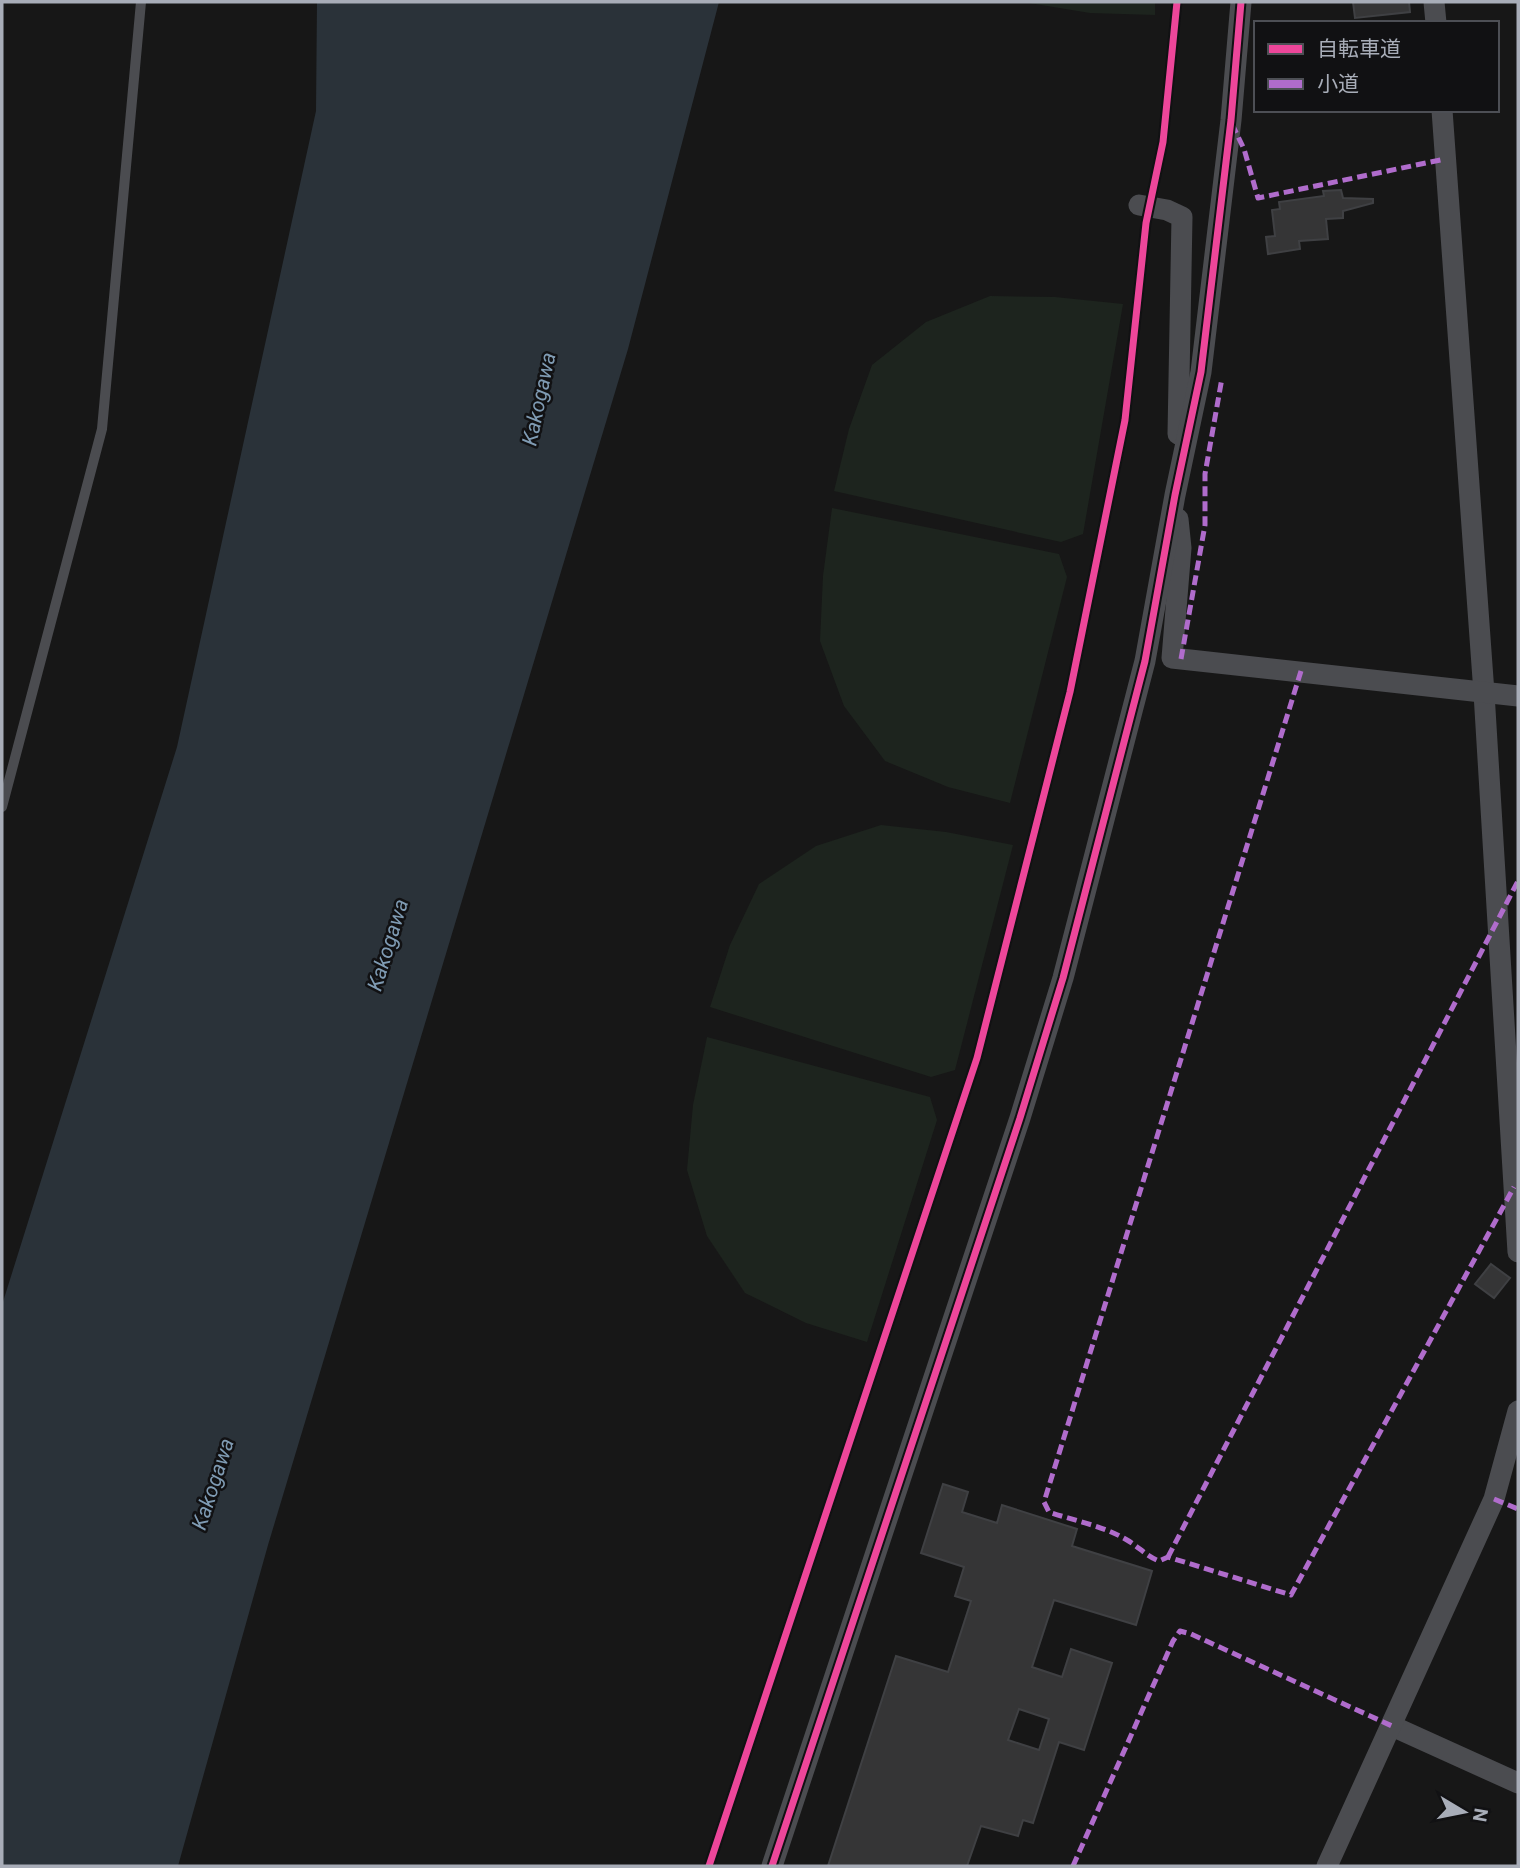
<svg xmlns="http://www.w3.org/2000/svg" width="1520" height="1868" font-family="Roboto,'Noto Sans JP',sans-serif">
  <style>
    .green { fill: #1d241e }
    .water { fill: #2a3239 }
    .building { fill: #353536; stroke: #3f4043; stroke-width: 2; fill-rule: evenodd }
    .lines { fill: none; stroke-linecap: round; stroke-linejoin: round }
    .service { stroke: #4b4c50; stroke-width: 10 }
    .minor { stroke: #4b4c50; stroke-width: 21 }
    .quiet { stroke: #b06ccc; stroke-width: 5; stroke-dasharray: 10 5; stroke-linecap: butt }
    .cycleway-casing { stroke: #111113; stroke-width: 11 }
    .cycleway { stroke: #ed469a; stroke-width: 7 }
    .labels { text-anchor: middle; stroke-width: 5; stroke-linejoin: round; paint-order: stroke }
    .water-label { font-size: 21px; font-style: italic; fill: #7f9bb3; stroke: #111113 }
  </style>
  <rect width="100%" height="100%" fill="#171717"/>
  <g class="green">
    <path d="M1023 2H1155V15L1090 13Z"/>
    <path d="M990 296 1055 297 1123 304 1083 534 1061 542 834 491 849 429 872 365 926 322Z"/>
    <path d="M832 508 1059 554 1067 577 1010 803 948 787 885 761 844 706 820 641 823 576Z"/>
    <path d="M881 825 946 832 1013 845 955 1070 931 1077 710 1007 730 945 759 884 816 846Z"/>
    <path d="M707 1037 930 1097 937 1120 867 1342 806 1323 745 1293 707 1236 687 1170 693 1105Z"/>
  </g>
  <path class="water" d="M317 2H719L628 349 268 1545 178 1866H2V1305L177 747 316 111Z"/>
  <g class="building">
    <path d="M1353 2H1409L1410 12 1355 18Z"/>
    <path d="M1341 190 1343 198 1373 199V203L1343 211V218L1326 219 1328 239 1299 241 1300 249 1268 254 1266 237 1275 236 1272 210 1280 209 1279 202 1324 196 1323 191Z"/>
    <path d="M1491 1264 1510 1278 1494 1298 1475 1284Z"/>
    <path d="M943 1484 968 1492 962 1512 997 1523 1002 1505 1077 1529 1072 1546 1152 1571 1136 1625 1054 1600 1032 1667 1062 1677 1071 1649 1112 1663 1084 1750 1059 1742 1033 1823 1023 1820 1018 1836 981 1826 967 1866H828L896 1656 948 1672 971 1601 955 1596 964 1567 921 1553ZM1019 1709 1049 1719 1039 1750 1008 1740Z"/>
  </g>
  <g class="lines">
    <path class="service" d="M2 807 102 429 141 2"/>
    <g class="minor">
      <path d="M1434 2 1436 23"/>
      <path d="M1442 110 1484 693 1518 1252"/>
      <path d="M1139 205 1167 210 1182 217 1178 434"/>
      <path d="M1178 519 1181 548 1172 658 1518 696"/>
      <path d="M1392 1726 1518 1783"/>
      <path d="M772 1866 1020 1118 1063 978 1145 661 1175 495 1201 372 1231 120 1241 2"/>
      <path d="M1327 1866 1494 1499 1518 1411"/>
    </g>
    <g class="quiet">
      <path d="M1232 124 1244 149 1258 198 1445 159"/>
      <path d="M1181 659 1205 525V474L1222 378"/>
      <path d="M1301 671 1044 1502 1049 1512C1075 1521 1104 1526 1127 1540 1139 1547 1146 1556 1159 1561L1168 1557 1291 1595 1514 1187"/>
      <path d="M1494 1499 1518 1509"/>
      <path d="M1168 1557 1518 881"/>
      <path d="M1073 1866 1173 1641 1180 1631 1191 1634 1392 1726"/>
    </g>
    <defs>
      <g id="cycleway">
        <path d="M709 1866 977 1058 1070 692 1125 420 1146 223 1163 142 1177 2"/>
        <path d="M772 1866 1020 1118 1063 978 1145 661 1175 495 1201 372 1231 120 1241 2"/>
      </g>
    </defs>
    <use href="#cycleway" class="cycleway-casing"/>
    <use href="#cycleway" class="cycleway"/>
  </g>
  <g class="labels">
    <g class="water-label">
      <text transform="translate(539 399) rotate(-78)" y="7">Kakogawa</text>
      <text transform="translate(388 945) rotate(-73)" y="7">Kakogawa</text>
      <text transform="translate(213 1484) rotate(-72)" y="7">Kakogawa</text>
    </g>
  </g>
  <rect width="1520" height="1868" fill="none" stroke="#a8adb8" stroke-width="7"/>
  <rect x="1254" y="21" width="245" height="91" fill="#111113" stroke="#4d4f55" stroke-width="2"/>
  <rect x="1268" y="44" width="35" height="10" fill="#ed469a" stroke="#4d4f55" stroke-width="2"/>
  <text x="1317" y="56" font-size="21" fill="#a8adb8">自転車道</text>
  <rect x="1268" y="79" width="35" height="10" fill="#b06ccc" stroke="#4d4f55" stroke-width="2"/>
  <text x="1317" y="91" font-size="21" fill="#a8adb8">小道</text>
  <g transform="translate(1464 1812) rotate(100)" stroke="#111113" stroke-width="5" paint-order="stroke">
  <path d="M0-5L12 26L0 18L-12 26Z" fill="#a8adb8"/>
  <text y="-10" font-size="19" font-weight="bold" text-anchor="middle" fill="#a8adb8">N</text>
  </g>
</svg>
